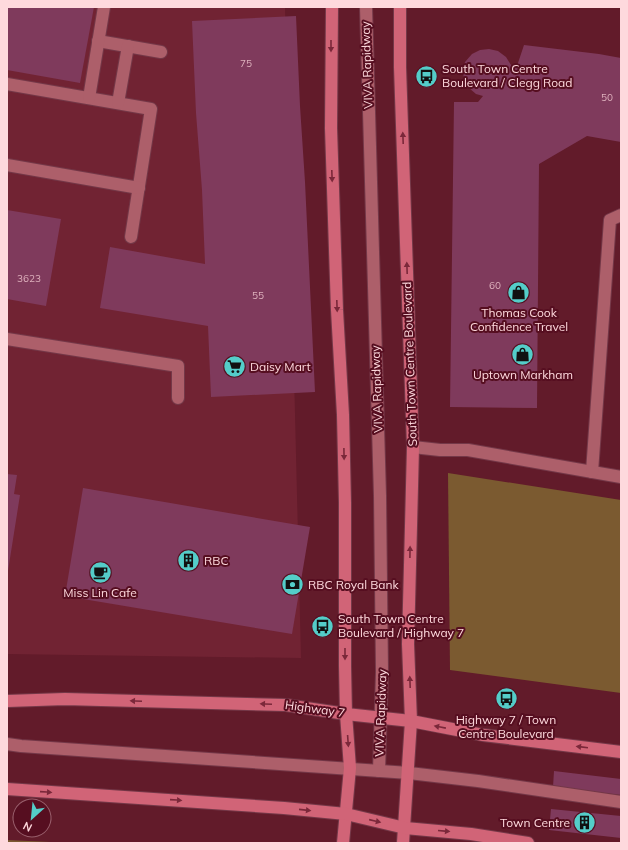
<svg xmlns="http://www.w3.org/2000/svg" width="628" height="850" font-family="Mulish,sans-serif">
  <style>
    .built { fill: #712333 }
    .green { fill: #7b5a30 }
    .building { fill: #7f3a5c }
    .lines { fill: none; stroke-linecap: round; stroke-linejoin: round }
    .minor-casing { stroke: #743848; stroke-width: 14 }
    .major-casing { stroke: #743848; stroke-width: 14 }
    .minor { stroke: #ad5f6a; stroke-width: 12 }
    .major { stroke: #d16477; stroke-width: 12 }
    .oneway { fill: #7b283a }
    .labels { text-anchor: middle; stroke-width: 4; stroke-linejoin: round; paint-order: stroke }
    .number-label { font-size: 10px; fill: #deb1bd }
    .street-label { font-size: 12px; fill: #fed9dd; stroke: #560e20 }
    .poi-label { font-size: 12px; fill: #fed9dd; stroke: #560e20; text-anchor: start }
  </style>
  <rect width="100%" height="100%" fill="#621b2a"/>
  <path class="built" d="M7 7H285L301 658 7 654Z"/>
  <g class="green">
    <path d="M448 473 621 500V693L450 670Z"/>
    <path d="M7 840 72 843H7Z"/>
  </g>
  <g class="building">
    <path d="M7 7H94L80 83 7 70Z"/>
    <path d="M296 16 300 106 305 182 315 392 211 397 208 326 100 308 110 247 205 264 202 190 196 113 192 21Z"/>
    <path d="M524 45 599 54 621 58V142L587 136 539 164 537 408 450 407 454 102H478L483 96 476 94 469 88 464 80 463 71 465 62 472 54 480 50 489 49 498 51 506 57 511 65V71L517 66Z"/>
    <path d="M7 210 61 219 46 306 7 299Z"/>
    <path d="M7 474 17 475 14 494 20 495 8 571H7Z"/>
    <path d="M83 488 310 527 292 634 65 596Z"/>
    <path d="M554 771 621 779V795L553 787Z"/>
    <path d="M551 809 621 816V838L549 830Z"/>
  </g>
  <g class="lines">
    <defs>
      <g id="minor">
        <path d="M366 7 380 496 382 672 379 771"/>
        <path d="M98 41 161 52"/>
        <path d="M7 84 151 109 131 237"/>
        <path d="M89 98 104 7"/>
        <path d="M118 103 128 46"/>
        <path d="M7 165 139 188"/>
        <path d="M7 339 178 366V398"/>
        <path d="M413 447 440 450H468L621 477"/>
        <path d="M592 472 610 220 621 215"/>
        <path d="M7 744 21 746 409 773 478 781 621 802"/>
      </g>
      <g id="major">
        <path d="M332 7 331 128 337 310 343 415 345 503V666L346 714 350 768 343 843"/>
        <path d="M400 7V67L413 447 408 644 411 721 403 843"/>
        <path d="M7 701 65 699 286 705 346 714 411 721 483 735 621 752"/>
        <path d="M7 789 284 808 346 814 405 828 471 834 528 843"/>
      </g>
    </defs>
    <use href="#minor" class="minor-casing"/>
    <use href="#major" class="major-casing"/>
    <use href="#minor" class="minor"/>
    <use href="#major" class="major"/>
  </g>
  <defs><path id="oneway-solid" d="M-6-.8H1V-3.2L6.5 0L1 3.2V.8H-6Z"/></defs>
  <g class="oneway">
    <use href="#oneway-solid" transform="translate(331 46) rotate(90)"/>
    <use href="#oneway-solid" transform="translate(403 138) rotate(-92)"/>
    <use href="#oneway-solid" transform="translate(332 176) rotate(88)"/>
    <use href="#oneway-solid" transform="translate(407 268) rotate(-92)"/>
    <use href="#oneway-solid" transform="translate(337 306) rotate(88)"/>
    <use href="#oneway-solid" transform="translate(344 454) rotate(89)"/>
    <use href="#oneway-solid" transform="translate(410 552) rotate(-89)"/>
    <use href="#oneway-solid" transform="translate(345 654) rotate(90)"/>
    <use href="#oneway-solid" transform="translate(410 682) rotate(-92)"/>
    <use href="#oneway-solid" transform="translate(136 701) rotate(-178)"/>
    <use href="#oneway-solid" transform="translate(266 704) rotate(-178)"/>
    <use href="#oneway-solid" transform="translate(440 727) rotate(-169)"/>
    <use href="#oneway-solid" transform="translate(348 741) rotate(86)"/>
    <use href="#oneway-solid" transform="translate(582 747) rotate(-173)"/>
    <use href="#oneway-solid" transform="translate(46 792) rotate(4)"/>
    <use href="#oneway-solid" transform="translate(176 800) rotate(4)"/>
    <use href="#oneway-solid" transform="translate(305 810) rotate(6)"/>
    <use href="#oneway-solid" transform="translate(375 821) rotate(13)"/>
    <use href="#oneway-solid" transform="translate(444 831) rotate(5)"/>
  </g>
  <defs>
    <symbol id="bus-disc" viewBox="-11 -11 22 22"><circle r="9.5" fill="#54cdc9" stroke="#560e20"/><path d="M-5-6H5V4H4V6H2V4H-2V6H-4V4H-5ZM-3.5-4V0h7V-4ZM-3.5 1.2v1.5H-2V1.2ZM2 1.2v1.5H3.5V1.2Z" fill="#111"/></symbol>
    <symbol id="shop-disc" viewBox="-11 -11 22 22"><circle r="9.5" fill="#54cdc9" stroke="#560e20"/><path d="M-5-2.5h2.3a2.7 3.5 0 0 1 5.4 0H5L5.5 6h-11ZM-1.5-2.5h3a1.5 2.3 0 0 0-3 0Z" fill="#111"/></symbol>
    <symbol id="supermarket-disc" viewBox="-11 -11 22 22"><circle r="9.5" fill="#54cdc9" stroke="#560e20"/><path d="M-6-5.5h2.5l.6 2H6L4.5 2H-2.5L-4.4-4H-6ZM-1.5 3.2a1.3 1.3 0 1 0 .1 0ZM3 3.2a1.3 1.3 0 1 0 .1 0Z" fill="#111"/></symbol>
    <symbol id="building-disc" viewBox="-11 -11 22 22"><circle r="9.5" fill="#54cdc9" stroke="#560e20"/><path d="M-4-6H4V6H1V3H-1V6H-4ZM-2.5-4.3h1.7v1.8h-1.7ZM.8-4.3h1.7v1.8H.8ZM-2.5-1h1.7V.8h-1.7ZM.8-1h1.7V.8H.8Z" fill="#111"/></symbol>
    <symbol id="cafe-disc" viewBox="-11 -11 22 22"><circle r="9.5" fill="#54cdc9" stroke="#560e20"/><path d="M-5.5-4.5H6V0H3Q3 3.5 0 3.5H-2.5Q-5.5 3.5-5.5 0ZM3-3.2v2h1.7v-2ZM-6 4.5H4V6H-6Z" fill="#111"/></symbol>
    <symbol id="bank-disc" viewBox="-11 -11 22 22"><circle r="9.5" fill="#54cdc9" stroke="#560e20"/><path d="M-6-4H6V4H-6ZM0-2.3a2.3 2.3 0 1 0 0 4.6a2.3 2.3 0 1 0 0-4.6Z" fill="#111"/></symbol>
  </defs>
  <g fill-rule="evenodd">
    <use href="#bus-disc" x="414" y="64" width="25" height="25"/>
    <use href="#shop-disc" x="506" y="280" width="25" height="25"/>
    <use href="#shop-disc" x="510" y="342" width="25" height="25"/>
    <use href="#supermarket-disc" x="222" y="354" width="25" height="25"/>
    <use href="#building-disc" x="176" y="548" width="25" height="25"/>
    <use href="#cafe-disc" x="88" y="560" width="25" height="25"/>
    <use href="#bank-disc" x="280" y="572" width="25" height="25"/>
    <use href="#bus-disc" x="310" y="614" width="25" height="25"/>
    <use href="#bus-disc" x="494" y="686" width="25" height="25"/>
    <use href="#building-disc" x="572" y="810" width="25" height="25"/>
  </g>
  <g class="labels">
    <g class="number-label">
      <text x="246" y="67">75</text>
      <text x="607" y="101">50</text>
      <text x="29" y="282">3623</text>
      <text x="495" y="289">60</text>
      <text x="258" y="299">55</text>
    </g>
    <g class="street-label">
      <text transform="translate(367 65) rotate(-92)" y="4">VIVA Rapidway</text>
      <text transform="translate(410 364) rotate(-92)" y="4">South Town Centre Boulevard</text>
      <text transform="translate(377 389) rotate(-92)" y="4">VIVA Rapidway</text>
      <text transform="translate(315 709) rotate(8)" y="4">Highway 7</text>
      <text transform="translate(381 713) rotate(-88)" y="4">VIVA Rapidway</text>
    </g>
    <g class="poi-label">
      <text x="442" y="73">South Town Centre<tspan x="442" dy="14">Boulevard / Clegg Road</tspan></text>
      <text x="519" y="317" text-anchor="middle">Thomas Cook<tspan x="519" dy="14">Confidence Travel</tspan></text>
      <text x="250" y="371">Daisy Mart</text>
      <text x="523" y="379" text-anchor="middle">Uptown Markham</text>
      <text x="204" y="565">RBC</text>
      <text x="308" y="589">RBC Royal Bank</text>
      <text x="100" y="597" text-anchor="middle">Miss Lin Cafe</text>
      <text x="338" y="623">South Town Centre<tspan x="338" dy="14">Boulevard / Highway 7</tspan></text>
      <text x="506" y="724" text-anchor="middle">Highway 7 / Town<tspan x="506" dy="14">Centre Boulevard</tspan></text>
      <text x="570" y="827" text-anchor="end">Town Centre</text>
    </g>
  </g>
  <rect width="628" height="850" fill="none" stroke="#fed9dd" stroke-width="16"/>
  <g transform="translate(32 818) rotate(207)"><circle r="19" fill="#560e20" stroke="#995f6c"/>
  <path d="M0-3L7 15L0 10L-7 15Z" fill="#54cdc9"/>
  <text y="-6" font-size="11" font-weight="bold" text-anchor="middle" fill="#fed9dd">N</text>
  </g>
</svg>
